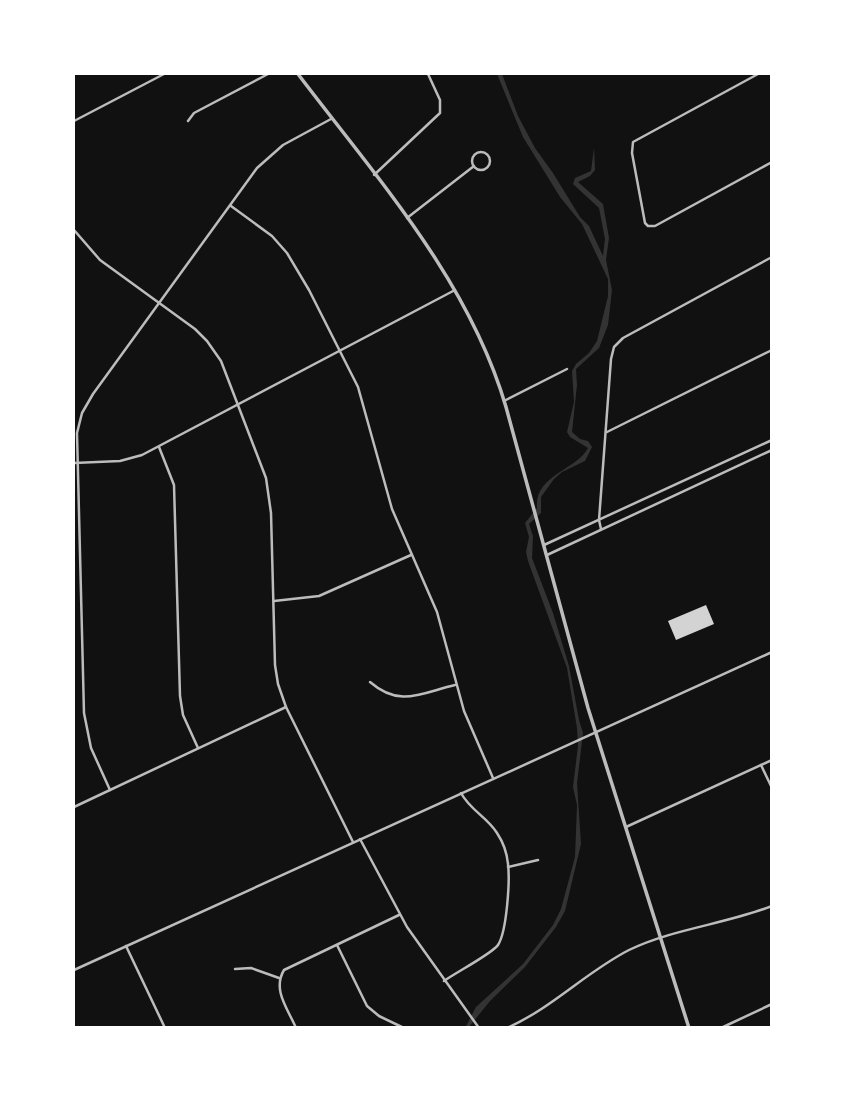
<svg xmlns="http://www.w3.org/2000/svg" width="845" height="1101" font-family="Signika,sans-serif">
  <style>
    .water { fill: #333 }
    .building { fill: #d3d3d3 }
    .lines { fill: none; stroke-linecap: round; stroke-linejoin: round }
    .minor { stroke: #bcbcbc; stroke-width: 2.5 }
    .tertiary { stroke: #bcbcbc; stroke-width: 3.5 }
  </style>
  <rect width="100%" height="100%" fill="#111"/>
  <path class="water" d="M497 74H502L518 116 535 148 553 173 580 217 589 226 603 256 605 239 599 208 573 184 575 178 591 171 594 148 595 170 590 176 578 182 603 204 609 238 606 260 612 290 608 325 599 348 576 369 577 385 572 432 580 439 588 441 592 447 585 461 562 472 554 479 541 497V513L529 524 533 536 532 558 553 613 569 666 579 720 583 733 577 783 581 844 565 911 556 927 525 967 490 1001 469 1027 465 1028 476 1007 523 964 553 925 561 909 575 857 577 805 573 787 578 746 577 728 567 668 528 561 526 552 529 537 525 523 537 508C534 475 577 470 588 448L570 437 567 432 574 402 572 371 576 364 589 353 597 341 608 296V279L582 224 560 197 523 137Z"/>
  <path class="building" d="M706 605 714 624 676 640 668 621Z"/>
  <g class="lines">
    <g class="minor">
      <path d="M758 74 633 142 632 153 645 223 648 226H655L772 162"/>
      <path d="M74 121 164 74"/>
      <path d="M188 121 194 113 268 74"/>
      <circle cx="481" cy="161" r="9"/>
      <path d="M374 175 440 113V100L428 74"/>
      <path d="M231 206 272 236 287 253 309 290 358 387 392 509 437 612 464 711 493 778"/>
      <path d="M407 218 474 166"/>
      <path d="M74 230 100 260 195 329 207 341 221 361 266 478 271 513 275 665 278 684 286 707 353 842"/>
      <path d="M504 401 567 369"/>
      <path d="M607 432 772 350"/>
      <path d="M159 447 174 485 180 696 183 715 198 748"/>
      <path d="M74 463 120 461 142 455 455 290"/>
      <path d="M601 529 599 520 611 359 614 347 623 338 772 257"/>
      <path d="M544 545 772 440"/>
      <path d="M547 555 772 450"/>
      <path d="M274 601 319 596 411 555"/>
      <path d="M370 682C400 708 421 693 455 685"/>
      <path d="M761 765 772 788"/>
      <path d="M110 790 91 748 84 713 77 433 82 413 93 394 257 168 283 145 331 119"/>
      <path d="M74 807 286 707"/>
      <path d="M626 827 772 760"/>
      <path d="M360 839 407 927 479 1028"/>
      <path d="M508 867 538 860"/>
      <path d="M337 945 367 1006 379 1016 404 1028"/>
      <path d="M126 946 165 1028"/>
      <path d="M235 969 251 968 279 978"/>
      <path d="M74 970 772 652"/>
      <path d="M444 981C455 973 493 953 498 945 507 931 510 880 508 864 507 853 503 842 497 833 487 817 470 810 461 793"/>
      <path d="M296 1028C288 1009 272 990 284 970L399 915"/>
      <path d="M507 1028C552 1008 586 972 629 950 672 929 726 924 772 906"/>
      <path d="M721 1028 772 1004"/>
    </g>
    <path class="tertiary" d="M298 74C376 177 469 280 506 407L588 708 689 1028"/>
  </g>
  <rect width="845" height="1101" fill="none" stroke="#ffffff" stroke-width="150"/>
</svg>
